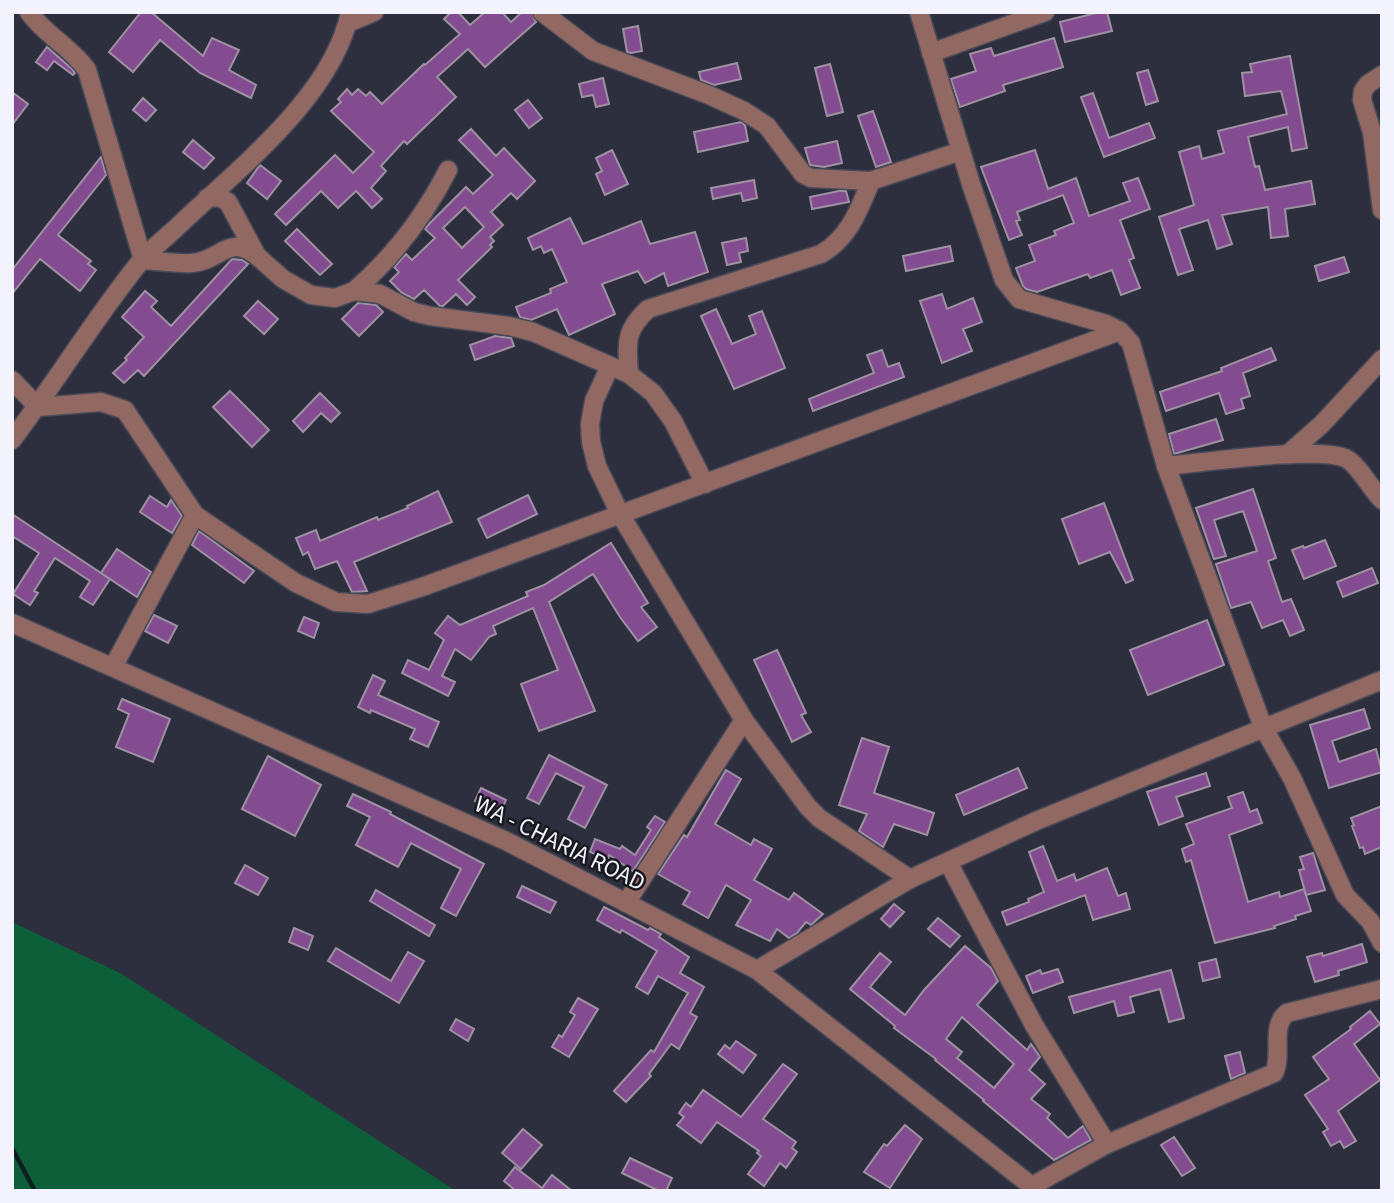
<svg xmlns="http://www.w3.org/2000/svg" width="1394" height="1203" font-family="'Source Sans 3',sans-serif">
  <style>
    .green { fill: #0d5f3a }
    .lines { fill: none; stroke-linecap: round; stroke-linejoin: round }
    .stream { stroke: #0c1f1f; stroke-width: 4.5 }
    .building { fill: #834b90; stroke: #9e91a1; stroke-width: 2; fill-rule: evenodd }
    .minor-casing { stroke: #494a59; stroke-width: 21 }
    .minor { stroke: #926862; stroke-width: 18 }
    .labels { text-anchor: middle; stroke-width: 5; stroke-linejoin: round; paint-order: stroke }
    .street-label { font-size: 24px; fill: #f2f3fd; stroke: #18181f }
  </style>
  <rect width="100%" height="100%" fill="#2e2f3e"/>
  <path class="green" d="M12 922 122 974 456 1191H12Z"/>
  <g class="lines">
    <path class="stream" d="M12 1148 35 1191"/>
  </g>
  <g class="building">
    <path d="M141 12H151L203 56 212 38 239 50 229 70 256 85 251 98 200 73 160 40 133 72 109 52Z"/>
    <path d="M451 12H458L470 25 485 12H502L511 22 522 12H531L536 22 485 67 468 49 437 77 456 97 407 144 404 141 381 166 386 171 371 188 382 199 372 208 356 191 338 208 321 191 286 225 275 214 335 155 353 173 374 152 331 111 341 102 338 99 347 89 352 95 358 89 366 96 370 92 382 104 424 64 425 65 460 34 444 19Z"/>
    <path d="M1100 12H1107L1112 31 1065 42 1060 22Z"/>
    <path d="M638 26 642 51 631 53 627 52 623 29Z"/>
    <path d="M1054 38 1063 67 1003 85 1005 91 960 107 951 79 976 71 970 54 991 48 994 56Z"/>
    <path d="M47 47 72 69 75 73 73 75 54 61 47 70 36 62Z"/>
    <path d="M1290 56 1307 148 1292 151 1288 127 1248 137 1255 167 1259 166 1265 190 1311 181 1315 204 1285 209 1288 236 1271 238 1268 207 1222 215 1232 244 1217 249 1208 220 1179 229 1193 270 1178 275 1159 217 1194 205 1179 152 1199 146 1202 159 1224 153 1218 131 1287 114 1281 91 1245 96 1242 73 1252 72 1250 64Z"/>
    <path d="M737 63 741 79 714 85 701 80 699 72Z"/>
    <path d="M830 64 843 112 827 116 815 68Z"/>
    <path d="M1148 70 1158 101 1146 105 1137 73Z"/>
    <path d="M603 78 609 104 596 107 593 95 582 97 579 84Z"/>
    <path d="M12 92 28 104 12 125Z"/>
    <path d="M1093 93 1109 138 1149 123 1155 138 1104 157 1081 97Z"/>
    <path d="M143 98 156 110 146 121 133 110Z"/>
    <path d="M528 100 542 118 529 128 515 110Z"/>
    <path d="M873 111 891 162 876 167 858 116Z"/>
    <path d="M741 122 745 125 748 141 698 152 694 132Z"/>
    <path d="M471 129 496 156 504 148 535 181 517 199 511 193 491 212 503 225 490 237 494 241 490 245 492 247 458 280 475 297 467 305 456 294 443 306H440L424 290 414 299 402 293 390 281 399 272 394 267 406 254 412 260 435 238 425 229 430 223 466 187 473 194 493 175 459 140ZM465 207 484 227 462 248 443 228Z"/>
    <path d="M193 140 214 158 204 169 183 152Z"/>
    <path d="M837 141 842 163 824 167 810 165 805 148Z"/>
    <path d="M612 150 628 184 605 195 596 174 602 171 596 158Z"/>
    <path d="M1035 150 1048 189 1076 178 1089 216 1130 201 1123 183 1138 178 1150 209 1120 220 1134 258 1129 260 1140 288 1121 295 1112 270 1090 278 1088 274 1037 292 1026 289 1023 286 1016 268 1035 261 1029 245 1056 235 1054 231 1074 223 1063 195 1017 212 1020 220 1016 221 1022 235 1009 240 981 167Z"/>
    <path d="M101 157 106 175 58 235 91 261 88 264 96 270 80 291 40 259 12 294V270Z"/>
    <path d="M260 165 281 181 267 199 247 183Z"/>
    <path d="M754 180 757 198 743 201 741 193 713 199 711 188Z"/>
    <path d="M839 191H846L849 202 812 209 810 197Z"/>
    <path d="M570 218 583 244 641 221 650 244 695 232 708 272 668 286 664 273 645 283 638 271 602 284 615 314 569 335 557 309 531 320 520 317 516 307 551 293 550 289 567 282 552 249 544 253 541 246 533 250 528 238Z"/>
    <path d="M297 229 332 264 320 275 285 241Z"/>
    <path d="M746 238 748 251 739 253 741 262 727 265 722 243Z"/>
    <path d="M950 246 953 261 906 271 903 256Z"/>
    <path d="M1344 257 1349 272 1319 281 1315 266Z"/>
    <path d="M232 259 242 260 248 264 144 376 138 370 124 383 113 373 127 360 125 358 144 337 122 317 132 306 145 291 157 301 151 307 171 326Z"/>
    <path d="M942 294 947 309 973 298 982 322 963 329 972 351 942 363 920 301Z"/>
    <path d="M258 301 278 319 264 334 244 316Z"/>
    <path d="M358 303 376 305 383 312 359 336 342 319Z"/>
    <path d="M716 309 732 344 756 334 749 316 762 311 785 368 734 389 701 316Z"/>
    <path d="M495 336 511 338 514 346 475 360 470 345Z"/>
    <path d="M1271 348 1276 360 1243 373 1250 396 1241 399 1244 408 1226 414 1219 393 1166 411 1160 392 1222 371 1221 368Z"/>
    <path d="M882 350 888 367 899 363 904 377 813 411 809 399 874 373 867 355Z"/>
    <path d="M230 391 269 430 252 447 213 407Z"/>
    <path d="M320 393 340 413 331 422 321 413 303 432 293 421Z"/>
    <path d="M1216 419 1223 440 1174 454 1169 434Z"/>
    <path d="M1253 489 1276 558 1268 561 1282 602 1291 599 1304 630 1290 636 1283 620 1262 628 1251 602 1231 608 1216 564 1257 551 1243 511 1214 520 1226 556 1214 559 1196 508Z"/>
    <path d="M438 491 452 522 354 562 367 591 352 592 337 561 315 569 308 552 303 555 296 538 316 530 320 541 377 517 378 520 408 508 407 506Z"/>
    <path d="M528 495 537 514 487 538 478 519Z"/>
    <path d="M150 496 167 507 171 500 182 516 172 533 140 512Z"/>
    <path d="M1104 503 1133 580 1126 583 1110 552 1079 564 1062 519Z"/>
    <path d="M12 514 110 579 93 605 80 597 90 581 55 558 34 591 38 593 30 605 13 594 39 553 12 536Z"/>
    <path d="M199 531 254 571 244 583 192 545Z"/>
    <path d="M1325 540 1336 566 1304 579 1292 550 1303 546 1304 548Z"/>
    <path d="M611 543 648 603 641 607 657 627 638 641 620 617 593 574 549 602 595 711 539 731 521 684 558 670 533 608 493 626 496 634 489 637 471 660 455 649 442 676 455 682 448 696 402 673 408 660 429 670 444 640 435 633 448 616 460 625 528 596 526 592 544 585Z"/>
    <path d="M117 549 151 572 137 597 101 573Z"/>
    <path d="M1372 568 1378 583 1343 597 1337 582Z"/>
    <path d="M154 615 177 626 168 643 145 631Z"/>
    <path d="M304 617 319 623 314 638 298 631Z"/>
    <path d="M1207 620 1224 665 1148 695 1130 650Z"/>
    <path d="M777 650 806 713 801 715 811 732 792 742 754 660Z"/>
    <path d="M373 675 385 681 378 695 439 722 428 747 410 739 415 729 371 710 370 713 358 707Z"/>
    <path d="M122 699 170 719 153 762 116 747 129 714 118 709Z"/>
    <path d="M1364 709 1370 728 1332 741 1339 762 1376 749 1382 772 1329 788 1310 725Z"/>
    <path d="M862 738 889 747 874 793 934 813 927 835 894 824 883 847 859 831 867 814 839 805Z"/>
    <path d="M549 755 607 785 585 828 568 819 584 787 556 773 539 804 527 798Z"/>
    <path d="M268 756 321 785 295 836 242 809Z"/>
    <path d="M1018 768 1027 788 964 815 956 795Z"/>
    <path d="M726 770 741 779 715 824 751 845 754 839 772 849 754 880 789 900 794 893 823 914 811 925 806 922 797 933 789 938 777 929 770 941 736 925 751 900 726 885 708 918 683 904 690 892 658 874 684 835 687 837Z"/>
    <path d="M1206 773 1210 786 1176 797 1183 816 1159 825 1147 792Z"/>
    <path d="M481 788 506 800 500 813 475 801Z"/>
    <path d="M1243 792 1250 812 1257 809 1262 823 1229 835 1248 902 1279 892 1280 897 1304 889 1311 911 1295 916 1296 919 1274 926 1275 928 1215 943 1191 860 1186 862 1182 849 1194 844 1186 824 1232 808 1228 797Z"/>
    <path d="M353 794 391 812 390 814 484 864 456 916 441 908 461 869 411 843 398 867 356 845 370 817 347 806Z"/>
    <path d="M1382 806V847L1365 854 1363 847 1360 848 1352 826 1354 825 1351 818Z"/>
    <path d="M655 816 665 822 633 871 609 855 608 859 590 852 595 839 620 849 622 846 635 855 651 830 647 827Z"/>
    <path d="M1043 846 1057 881 1074 874 1076 881 1107 868 1118 896 1126 893 1130 909 1093 920 1085 895 1007 925 1002 912 1029 902 1028 899 1044 892 1029 852Z"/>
    <path d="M1313 853 1325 890 1306 895 1299 870 1304 869 1300 857Z"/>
    <path d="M245 865 268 878 258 895 235 883Z"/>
    <path d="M522 886 556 902 550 913 517 897Z"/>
    <path d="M376 890 435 925 429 936 370 901Z"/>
    <path d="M894 904 904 912 890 927 881 919Z"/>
    <path d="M604 907 648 930 650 928 661 934 659 937 689 957 680 973 704 987 690 1013 697 1017 679 1049 671 1044 649 1074 651 1076 626 1102 614 1091 651 1050 654 1052 688 993 658 976 648 994 636 987 657 951 622 930 620 933 597 920Z"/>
    <path d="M938 918 960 936 950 947 928 929Z"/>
    <path d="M294 928 313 936 308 950 289 942Z"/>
    <path d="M1362 944 1367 962 1338 971 1339 975 1315 982 1307 957 1322 953 1323 956Z"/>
    <path d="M965 946 991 968 998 981 977 1005 1027 1050 1031 1044 1040 1057 1029 1070 1045 1084 1031 1099 1050 1114 1047 1118 1068 1138 1083 1126 1091 1140 1054 1160 983 1101 984 1100 935 1060 936 1059 894 1028 895 1026 850 989 880 953 891 962 870 987 905 1015 924 990ZM962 1017 1014 1064 994 1088 957 1058 962 1052 946 1039Z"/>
    <path d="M336 948 391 981 408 952 424 961 399 1003 328 961Z"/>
    <path d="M1216 959 1220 977 1203 981 1199 963Z"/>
    <path d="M1058 969 1063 982 1033 993 1026 976 1040 970 1042 974Z"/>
    <path d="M1171 970 1184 1018 1169 1022 1160 989 1130 997 1134 1012 1118 1016 1114 1001 1074 1013 1069 997Z"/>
    <path d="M578 998 598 1009 569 1057 552 1047 559 1035 562 1037 575 1015 570 1012Z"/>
    <path d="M1370 1011 1380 1024 1354 1044 1380 1080 1338 1111 1356 1141 1344 1148 1340 1141 1331 1146 1323 1132 1328 1129 1305 1095 1329 1079 1313 1057 1351 1029 1350 1027Z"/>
    <path d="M456 1019 474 1029 468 1041 450 1030Z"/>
    <path d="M736 1041 756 1055 743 1073 718 1054 725 1045 730 1049Z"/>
    <path d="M1240 1052 1245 1073 1231 1079 1225 1056Z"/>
    <path d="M783 1064 797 1074 763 1119 796 1142 792 1148 797 1152 786 1168 780 1163 764 1186 748 1174 761 1156 757 1153 759 1151 717 1122 701 1143 677 1125 684 1117 679 1113 686 1103 691 1107 703 1090 741 1117Z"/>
    <path d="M905 1125 922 1139 890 1188 864 1172 884 1144 887 1146Z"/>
    <path d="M523 1129 542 1145 521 1169 502 1153Z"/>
    <path d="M1174 1137 1195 1168 1182 1176 1161 1145Z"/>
    <path d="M630 1158 672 1178 666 1191H659L622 1173Z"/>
    <path d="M515 1167 542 1188 552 1175 572 1191H516L504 1181Z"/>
  </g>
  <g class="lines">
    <defs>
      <g id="minor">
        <path d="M29 12C45 35 71 47 87 70L143 260C159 261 176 264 192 263 221 261 228 233 257 256"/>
        <path d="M542 12 593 51 709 95 744 111 767 126 803 174 811 178 871 181 961 151"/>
        <path d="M919 12 971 184 1004 280 1019 299 1106 324 1120 331 1131 343 1166 466 1263 727 1292 778 1345 895 1370 921 1382 943"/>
        <path d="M348 23 374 12"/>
        <path d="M931 53 1045 12"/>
        <path d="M1382 75 1368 84 1363 91 1362 100 1372 132 1382 210"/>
        <path d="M448 170C425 215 392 258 354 291L380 294 414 312 430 316 509 326 533 332 629 374 653 393 673 421 705 484"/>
        <path d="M207 198 219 197 228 202 257 256 283 279 311 295 335 298 354 291"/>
        <path d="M610 366 594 401 590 424 591 442 597 466 620 514 744 720 808 807 819 818 910 879"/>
        <path d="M629 374C627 344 624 331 648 309L821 254C849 238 859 210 871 181"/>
        <path d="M12 380 38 407 101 402 125 410 195 515 296 583 336 602 368 604 422 587 1120 331"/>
        <path d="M12 440C56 382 94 319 140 262 150 250 163 240 175 229 235 171 333 97 350 12"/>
        <path d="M1288 454 1322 424 1382 359"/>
        <path d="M1166 466C1200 463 1322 445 1347 459 1358 465 1372 490 1382 500"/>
        <path d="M12 623 506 841 757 970 1038 1191"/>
        <path d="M113 667 195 515"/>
        <path d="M948 862 1034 1025 1107 1144"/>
        <path d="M626 903 744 720"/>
        <path d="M757 970 910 879 1036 821 1382 680"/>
        <path d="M1032 1186 1107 1144 1274 1073C1283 1055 1270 1026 1287 1013L1382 989"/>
      </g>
    </defs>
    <use href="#minor" class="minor-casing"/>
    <use href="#minor" class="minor"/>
  </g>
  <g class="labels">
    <g class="street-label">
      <text transform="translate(560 843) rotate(26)" y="8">WA - CHARIA ROAD</text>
    </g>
  </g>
  <rect width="1394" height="1203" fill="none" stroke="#f2f3fd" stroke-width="28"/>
</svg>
